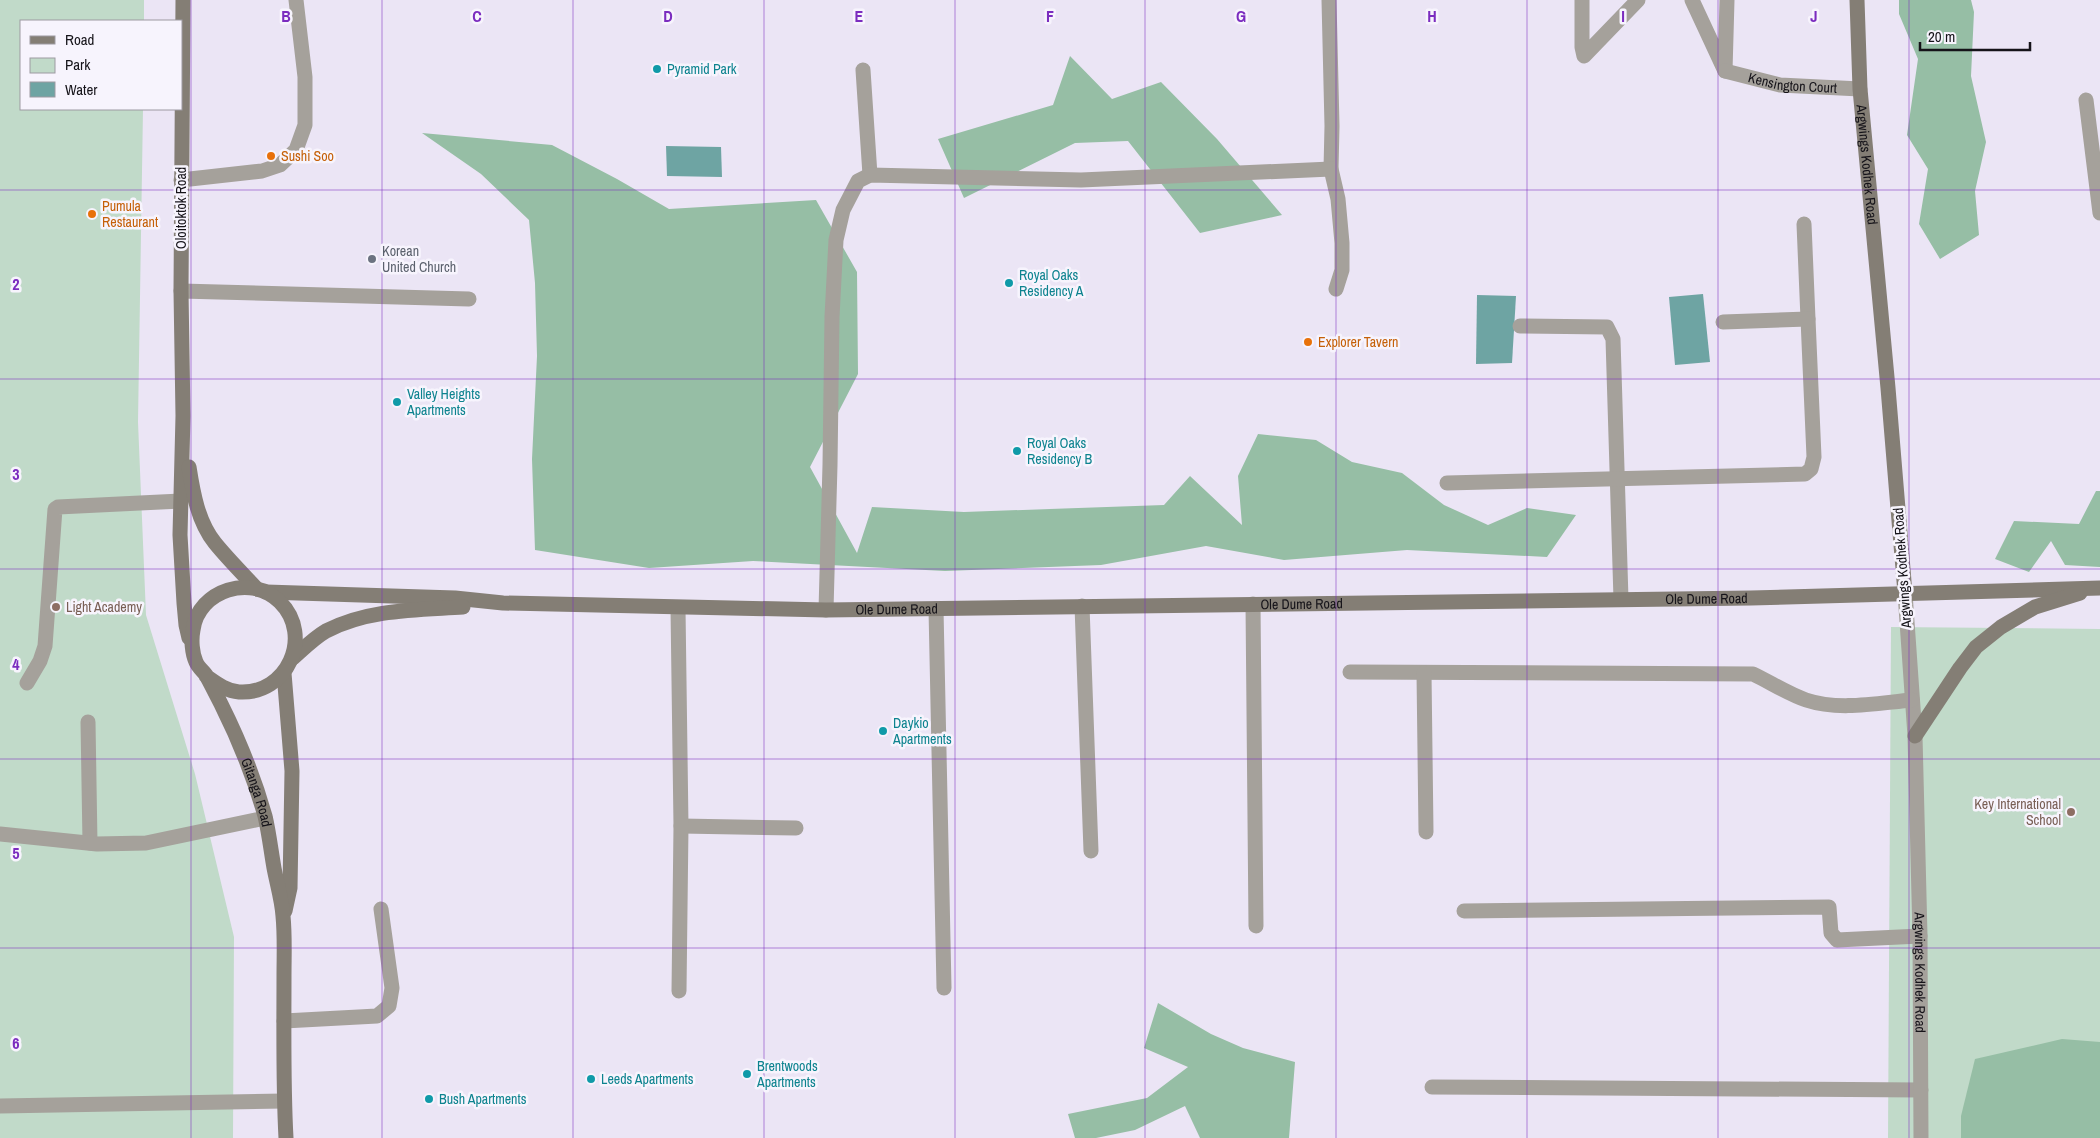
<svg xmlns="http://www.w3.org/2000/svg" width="2100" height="1138" font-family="'Archivo Narrow',sans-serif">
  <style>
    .green { fill: #c1dac9 }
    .forest { fill: #96bea5 }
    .water { fill: #6ea4a3 }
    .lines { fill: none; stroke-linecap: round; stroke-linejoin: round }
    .lane { stroke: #a5a19b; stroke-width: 15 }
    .street { stroke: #a5a19b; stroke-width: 15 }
    .secondary { stroke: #847e75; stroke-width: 15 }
    .grid { fill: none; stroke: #7b2cbf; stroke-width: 1; stroke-opacity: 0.55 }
    .culture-dot { fill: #0f9aa8; stroke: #f7f4fd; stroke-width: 2 }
    .food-dot { fill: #e8710a; stroke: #f7f4fd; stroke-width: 2 }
    .worship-dot { fill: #6b7280; stroke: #f7f4fd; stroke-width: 2 }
    .education-dot { fill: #8d6e63; stroke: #f7f4fd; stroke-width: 2 }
    .labels { text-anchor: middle; stroke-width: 5; stroke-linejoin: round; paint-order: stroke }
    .culture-label { font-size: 14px; fill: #0d838f; stroke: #f7f4fd; text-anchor: start }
    .street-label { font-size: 14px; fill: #151319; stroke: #f7f4fd }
    .food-label { font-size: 14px; fill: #c56008; stroke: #f7f4fd; text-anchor: start }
    .worship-label { font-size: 14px; fill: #5b616d; stroke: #f7f4fd; text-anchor: start }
    .education-label { font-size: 14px; fill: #785e54; stroke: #f7f4fd; text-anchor: start }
    .grid-label { font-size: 16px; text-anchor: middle; font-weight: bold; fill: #7b2cbf; stroke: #f7f4fd; stroke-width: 5; stroke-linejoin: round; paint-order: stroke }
  </style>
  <rect width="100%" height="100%" fill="#ebe5f5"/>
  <g class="green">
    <path d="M0 0H144V21H21V109H143L138 422 146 615 195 774 234 937 233 1138H0Z"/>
    <path d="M1891 627 2100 629V1138H1888Z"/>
  </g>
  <g class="forest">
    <path d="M1899 0H1971L1974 12 1971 76 1986 142 1975 191 1979 235 1940 259 1919 224 1928 169 1907 135 1918 59 1899 14Z"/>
    <path d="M1070 56 1112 99 1161 82 1217 139 1282 215 1200 233 1128 141 1075 143 964 198 938 139 1053 105Z"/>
    <path d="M422 133 552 145 617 179 669 209 816 200 857 272 858 374 810 467 857 553 872 507 964 512 1164 505 1190 476 1242 525 1238 476 1258 434 1316 440 1352 462 1402 473 1444 505 1488 525 1527 508 1576 515 1547 557 1407 550 1284 560 1206 546 1101 565 945 571 753 561 649 568 535 550 532 459 537 356 535 283 529 220 481 174Z"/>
    <path d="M2096 491H2100V567L2065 565 2051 541 2029 572 1995 559 2014 521 2079 524Z"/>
    <path d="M1158 1003 1211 1034 1243 1048 1295 1062 1289 1138H1200L1185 1106 1135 1130 1096 1138H1075L1068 1114 1147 1098 1188 1067 1144 1048Z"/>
    <path d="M2062 1039 2100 1042V1138H1961V1116L1975 1059Z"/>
  </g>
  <g class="water">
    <path d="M666 146 721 147 722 177 667 176Z"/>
    <path d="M1703 294 1710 362 1675 365 1669 297Z"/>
    <path d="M1477 295 1516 296 1512 363 1476 364Z"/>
  </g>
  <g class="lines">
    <g class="lane">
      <path d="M1329 0 1332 126 1331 169 1338 199 1342 243V270L1336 289"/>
      <path d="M1582 0V47L1584 56 1638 0"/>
      <path d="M1692 0 1725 71 1727 0"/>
      <path d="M863 70 870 175"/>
      <path id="s1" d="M1725 71 1780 85 1860 89"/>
      <path d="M2086 100 2100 213"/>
      <path d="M181 180 262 171 280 165 296 150 305 125V77L296 0"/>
      <path d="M1804 224 1808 319"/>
      <path d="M181 291 469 299"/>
      <path d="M1520 326 1607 327 1613 339 1621 599"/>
      <path d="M1447 483 1805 474 1811 469 1814 457 1808 319 1723 322"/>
      <path d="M1082 606 1091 851"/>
      <path d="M826 610 830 465 832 317 836 240 843 210 858 181 870 175 1081 180 1331 169"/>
      <path d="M27 683 40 661 45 646 55 509 58 507 181 501"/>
      <path d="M88 722 90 843"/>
      <path d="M681 826 796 828"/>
      <path d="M0 834 97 844 146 843 265 818"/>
      <path d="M284 1021 377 1016 389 1006 392 988 381 909"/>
      <path d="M1432 1087 1921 1090"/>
      <path d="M0 1106 284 1101"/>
    </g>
    <g class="street">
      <path id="s2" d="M1905 593 1915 736 1920 936 1921 1138"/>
      <path d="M1253 604 1256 926"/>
      <path d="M678 608 681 826 679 991"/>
      <path d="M936 609 944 988"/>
      <path d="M1350 672 1753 674C1770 682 1788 694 1806 700 1839 711 1878 703 1912 700"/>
      <path d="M1424 673 1426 832"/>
      <path d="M1464 911 1829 907 1831 933 1837 940 1920 936"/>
    </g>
    <g class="secondary">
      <path d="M183 0 181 291 183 416 180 535 184 603 186 625 189 638"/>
      <path id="s3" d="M1857 0 1860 89 1888 388 1905 593"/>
      <path d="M189 467C193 493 198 522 215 543 228 559 243 574 257 589"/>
      <path id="s4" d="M266 592 455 598 503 603 826 610 1751 598 2100 588"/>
      <path d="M293 658C303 649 314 638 326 631 368 609 417 610 463 607"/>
      <path d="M284 673 292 771 290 888 285 911"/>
      <path id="s5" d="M206 676C216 683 226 691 239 692 287 695 314 636 280 602 252 573 198 590 193 630 191 640 192 653 196 662 198 667 203 671 206 675 211 684 216 694 221 704 239 740 254 777 265 816 269 833 271 851 274 868 277 884 282 900 283 916 285 936 284 956 284 976 284 1030 283 1084 286 1138"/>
      <path d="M1915 736 1960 668 1976 647 2001 627 2035 607 2080 593"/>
    </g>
  </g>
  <path class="grid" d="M191 0V1138M382 0V1138M573 0V1138M764 0V1138M955 0V1138M1145 0V1138M1336 0V1138M1527 0V1138M1718 0V1138M1909 0V1138M0 190H2100M0 379H2100M0 569H2100M0 759H2100M0 948H2100"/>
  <g class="culture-dot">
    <circle cx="657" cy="69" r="5"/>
    <circle cx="1009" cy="283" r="5"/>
    <circle cx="397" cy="402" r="5"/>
    <circle cx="1017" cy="451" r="5"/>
    <circle cx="883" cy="731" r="5"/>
    <circle cx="747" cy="1074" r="5"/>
    <circle cx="591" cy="1079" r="5"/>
    <circle cx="429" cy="1099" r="5"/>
  </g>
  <g class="food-dot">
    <circle cx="271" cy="156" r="5"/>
    <circle cx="92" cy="214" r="5"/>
    <circle cx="1308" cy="342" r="5"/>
  </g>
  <circle class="worship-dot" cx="372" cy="259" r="5"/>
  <g class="education-dot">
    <circle cx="56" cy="607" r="5"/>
    <circle cx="2071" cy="812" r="5"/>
  </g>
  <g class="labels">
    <g class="culture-label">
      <text x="667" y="74">Pyramid Park</text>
      <text x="1019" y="280">Royal Oaks<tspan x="1019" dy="16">Residency A</tspan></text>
      <text x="407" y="399">Valley Heights<tspan x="407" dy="16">Apartments</tspan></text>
      <text x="1027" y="448">Royal Oaks<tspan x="1027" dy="16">Residency B</tspan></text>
      <text x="893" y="728">Daykio<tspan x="893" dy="16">Apartments</tspan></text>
      <text x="757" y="1071">Brentwoods<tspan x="757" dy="16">Apartments</tspan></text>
      <text x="601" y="1084">Leeds Apartments</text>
      <text x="439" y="1104">Bush Apartments</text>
    </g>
    <g class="street-label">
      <text dy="5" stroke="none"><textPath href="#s1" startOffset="69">Kensington Court</textPath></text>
      <text dy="5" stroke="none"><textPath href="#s3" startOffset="165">Argwings Kodhek Road</textPath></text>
      <text transform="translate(181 208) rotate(-90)" y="5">Oloitoktok Road</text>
      <text transform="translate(1902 568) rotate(-94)" y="5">Argwings Kodhek Road</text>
      <text dy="5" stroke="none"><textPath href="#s4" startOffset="1441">Ole Dume Road</textPath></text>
      <text dy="5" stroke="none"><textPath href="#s4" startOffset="1036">Ole Dume Road</textPath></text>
      <text dy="5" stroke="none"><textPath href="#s4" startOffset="631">Ole Dume Road</textPath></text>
      <text dy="5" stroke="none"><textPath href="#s5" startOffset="454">Gitanga Road</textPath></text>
      <text dy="5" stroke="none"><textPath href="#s2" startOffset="380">Argwings Kodhek Road</textPath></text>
    </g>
    <g class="food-label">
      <text x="281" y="161">Sushi Soo</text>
      <text x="102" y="211">Pumula<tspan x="102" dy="16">Restaurant</tspan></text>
      <text x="1318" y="347">Explorer Tavern</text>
    </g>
    <g class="worship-label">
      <text x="382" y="256">Korean<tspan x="382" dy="16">United Church</tspan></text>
    </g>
    <g class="education-label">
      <text x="66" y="612">Light Academy</text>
      <text x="2061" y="809" text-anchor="end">Key International<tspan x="2061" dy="16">School</tspan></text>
    </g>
  </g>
  <g class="grid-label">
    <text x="286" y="22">B</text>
    <text x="477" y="22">C</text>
    <text x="668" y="22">D</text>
    <text x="859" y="22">E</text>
    <text x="1050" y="22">F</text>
    <text x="1241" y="22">G</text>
    <text x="1432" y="22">H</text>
    <text x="1623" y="22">I</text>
    <text x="1814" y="22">J</text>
    <text x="16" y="290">2</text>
    <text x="16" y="480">3</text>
    <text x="16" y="670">4</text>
    <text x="16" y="859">5</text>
    <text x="16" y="1049">6</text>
  </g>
  <rect x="20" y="20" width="162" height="90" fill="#f7f4fd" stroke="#9d9aa2"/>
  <rect x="30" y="36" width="25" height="8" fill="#847e75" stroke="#9d9aa2"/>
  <text x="65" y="45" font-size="15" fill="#151319">Road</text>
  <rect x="30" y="58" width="25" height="15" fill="#c1dac9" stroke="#9d9aa2"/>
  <text x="65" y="70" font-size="15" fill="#151319">Park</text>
  <rect x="30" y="82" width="25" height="15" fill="#6ea4a3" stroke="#9d9aa2"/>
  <text x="65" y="95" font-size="15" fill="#151319">Water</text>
  <path d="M1920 42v8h110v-8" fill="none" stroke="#151319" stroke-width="2.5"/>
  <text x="1928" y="42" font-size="15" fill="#151319" stroke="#f7f4fd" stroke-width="4" paint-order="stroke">20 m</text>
</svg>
